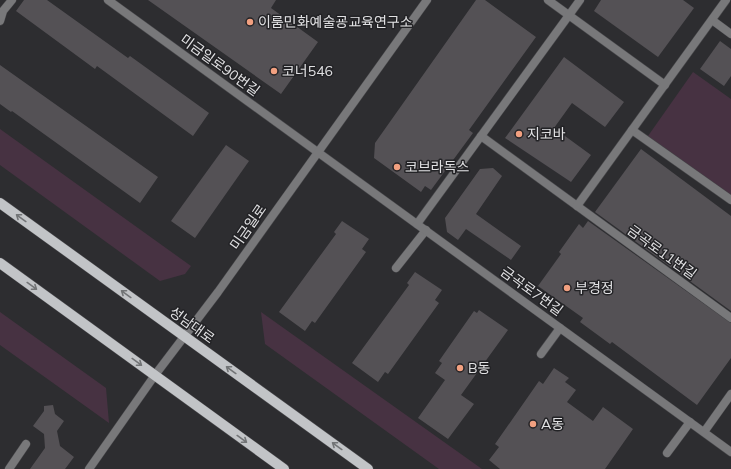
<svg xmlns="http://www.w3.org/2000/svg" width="731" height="469" font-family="Mulish,'Noto Sans KR',sans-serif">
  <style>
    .green { fill: #473242 }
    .building { fill: #545155 }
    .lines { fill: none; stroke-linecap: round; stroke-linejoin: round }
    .service-casing { stroke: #4a4a4d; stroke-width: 9 }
    .pedestrian-casing { stroke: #4a4a4d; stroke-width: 9 }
    .minor-casing { stroke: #4a4a4d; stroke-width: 9 }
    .tertiary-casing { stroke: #4a4a4d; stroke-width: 9 }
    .primary-casing { stroke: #4a4a4d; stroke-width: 11 }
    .service { stroke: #78787a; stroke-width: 8 }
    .pedestrian { stroke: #78787a; stroke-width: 8 }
    .minor { stroke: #78787a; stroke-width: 8 }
    .tertiary { stroke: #78787a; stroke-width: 8 }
    .primary { stroke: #c2c4c7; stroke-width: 10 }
    .oneway { stroke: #727476 }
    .poi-dot { fill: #f2a080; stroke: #232326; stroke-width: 1.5 }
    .labels { text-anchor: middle; stroke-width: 3; stroke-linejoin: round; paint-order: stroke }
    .poi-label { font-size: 14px; fill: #e1e1e3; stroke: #232326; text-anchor: start }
    .street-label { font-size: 14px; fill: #e1e1e3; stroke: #232326 }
  </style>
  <rect width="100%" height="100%" fill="#2d2d30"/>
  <g class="green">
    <path d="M693 72 731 99V195L648 136Z"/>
    <path d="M0 129 191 266 185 274 160 281 0 165Z"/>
    <path d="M0 312 106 388 109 423 0 345Z"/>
    <path d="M261 312 482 469H439L265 344Z"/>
  </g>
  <g class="building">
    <path d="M24 0H47L128 58 130 56 209 113 193 136 97 66 95 69 16 11Z"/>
    <path d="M148 0H276L271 8 318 42 281 94Z"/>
    <path d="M476 0H485L536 37 469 130 473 133 431 190 425 186 421 192 374 158 375 143Z"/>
    <path d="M601 0H683L694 8 658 57 594 11Z"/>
    <path d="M720 41 731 49V76L724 86 700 69Z"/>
    <path d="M564 57 624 102 605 127 572 103 554 128 591 155 571 182 505 138Z"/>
    <path d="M0 65 158 177 140 203 12 111 11 112 0 104Z"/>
    <path d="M226 145 249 161 195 238 171 221Z"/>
    <path d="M641 149 731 216V311L595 212Z"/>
    <path d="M493 168 502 176 476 214 521 246 511 260 466 229 458 240 447 232 445 218 480 169Z"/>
    <path d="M342 221 369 239 362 249 366 252 315 323 312 321 305 331 279 312 336 234 334 232Z"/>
    <path d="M588 221 731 323V358L697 405 612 342 610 344 580 322 583 318 538 286 561 254 559 252 579 224 583 228Z"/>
    <path d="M415 272 442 290 435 300 439 303 388 374 385 372 378 382 352 363 409 285 407 283Z"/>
    <path d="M479 310 508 330 461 395 474 404 448 439 418 418 445 380 435 373 442 363 439 361 474 311 477 313Z"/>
    <path d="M554 368 569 378 565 382 576 390 567 402 593 421 603 407 633 429 605 469H500L489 460 499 447 495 444 539 381 543 384Z"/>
    <path d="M53 405 55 414 64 421 57 431 60 446 74 457 65 469H30L45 448 44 434 33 426 44 411V406Z"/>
  </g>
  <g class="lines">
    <defs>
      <g id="service">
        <path d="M0 21 3 11 12 0"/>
        <path d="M396 268 426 230"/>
        <path d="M541 354 560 328"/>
        <path d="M667 453 690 422"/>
        <path d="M9 469 26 444"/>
      </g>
      <path id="pedestrian" d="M548 0 665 85"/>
      <g id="minor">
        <path d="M108 0 731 452"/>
        <path d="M712 20 731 34"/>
        <path d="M632 130 731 200"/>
        <path d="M481 136 731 318"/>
        <path d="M577 206 726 0"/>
        <path d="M417 224 580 0"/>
        <path d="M704 432 731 394"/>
      </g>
      <path id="tertiary" d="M89 469 155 375 218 292 427 0"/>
      <g id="primary">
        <path d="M0 203 368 469"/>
        <path d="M0 263 284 469"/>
      </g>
    </defs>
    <use href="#service" class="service-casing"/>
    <use href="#pedestrian" class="pedestrian-casing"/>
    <use href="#minor" class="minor-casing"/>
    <use href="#tertiary" class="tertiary-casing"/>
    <use href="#primary" class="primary-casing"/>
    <use href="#service" class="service"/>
    <use href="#pedestrian" class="pedestrian"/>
    <use href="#minor" class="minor"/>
    <use href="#tertiary" class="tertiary"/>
    <use href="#primary" class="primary"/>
  </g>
  <defs><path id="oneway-shaft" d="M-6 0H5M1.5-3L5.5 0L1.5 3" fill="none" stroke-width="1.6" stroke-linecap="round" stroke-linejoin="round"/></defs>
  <g class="oneway">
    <use href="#oneway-shaft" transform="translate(21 218) rotate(-144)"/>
    <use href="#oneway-shaft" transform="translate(32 286) rotate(36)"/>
    <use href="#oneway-shaft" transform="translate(126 294) rotate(-144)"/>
    <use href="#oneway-shaft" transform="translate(137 362) rotate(36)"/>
    <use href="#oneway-shaft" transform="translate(231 370) rotate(-144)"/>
    <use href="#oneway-shaft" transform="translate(242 439) rotate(36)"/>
    <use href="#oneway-shaft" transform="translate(337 446) rotate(-144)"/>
  </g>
  <g class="poi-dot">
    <circle cx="250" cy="22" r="4"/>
    <circle cx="274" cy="71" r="4"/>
    <circle cx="519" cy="134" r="4"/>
    <circle cx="397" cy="167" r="4"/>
    <circle cx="567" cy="288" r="4"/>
    <circle cx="460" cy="368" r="4"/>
    <circle cx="533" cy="424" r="4"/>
  </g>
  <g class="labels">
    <g class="poi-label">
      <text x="258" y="27">이룸민화예술굥교육연구소</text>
      <text x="282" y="76">코너546</text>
      <text x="527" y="139">지코바</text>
      <text x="405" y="172">코브라독스</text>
      <text x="575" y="293">부경정</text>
      <text x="468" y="373">B동</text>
      <text x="541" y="429">A동</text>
    </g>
    <g class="street-label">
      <text transform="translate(220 65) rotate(36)" y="5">미금일로90번길</text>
      <text transform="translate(248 227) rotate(-55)" y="5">미금일로</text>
      <text transform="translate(662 252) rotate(36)" y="5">금곡로11번길</text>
      <text transform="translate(532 291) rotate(36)" y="5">금곡로7번길</text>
      <text transform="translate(192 325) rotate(36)" y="5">성남대로</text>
    </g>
  </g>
</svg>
